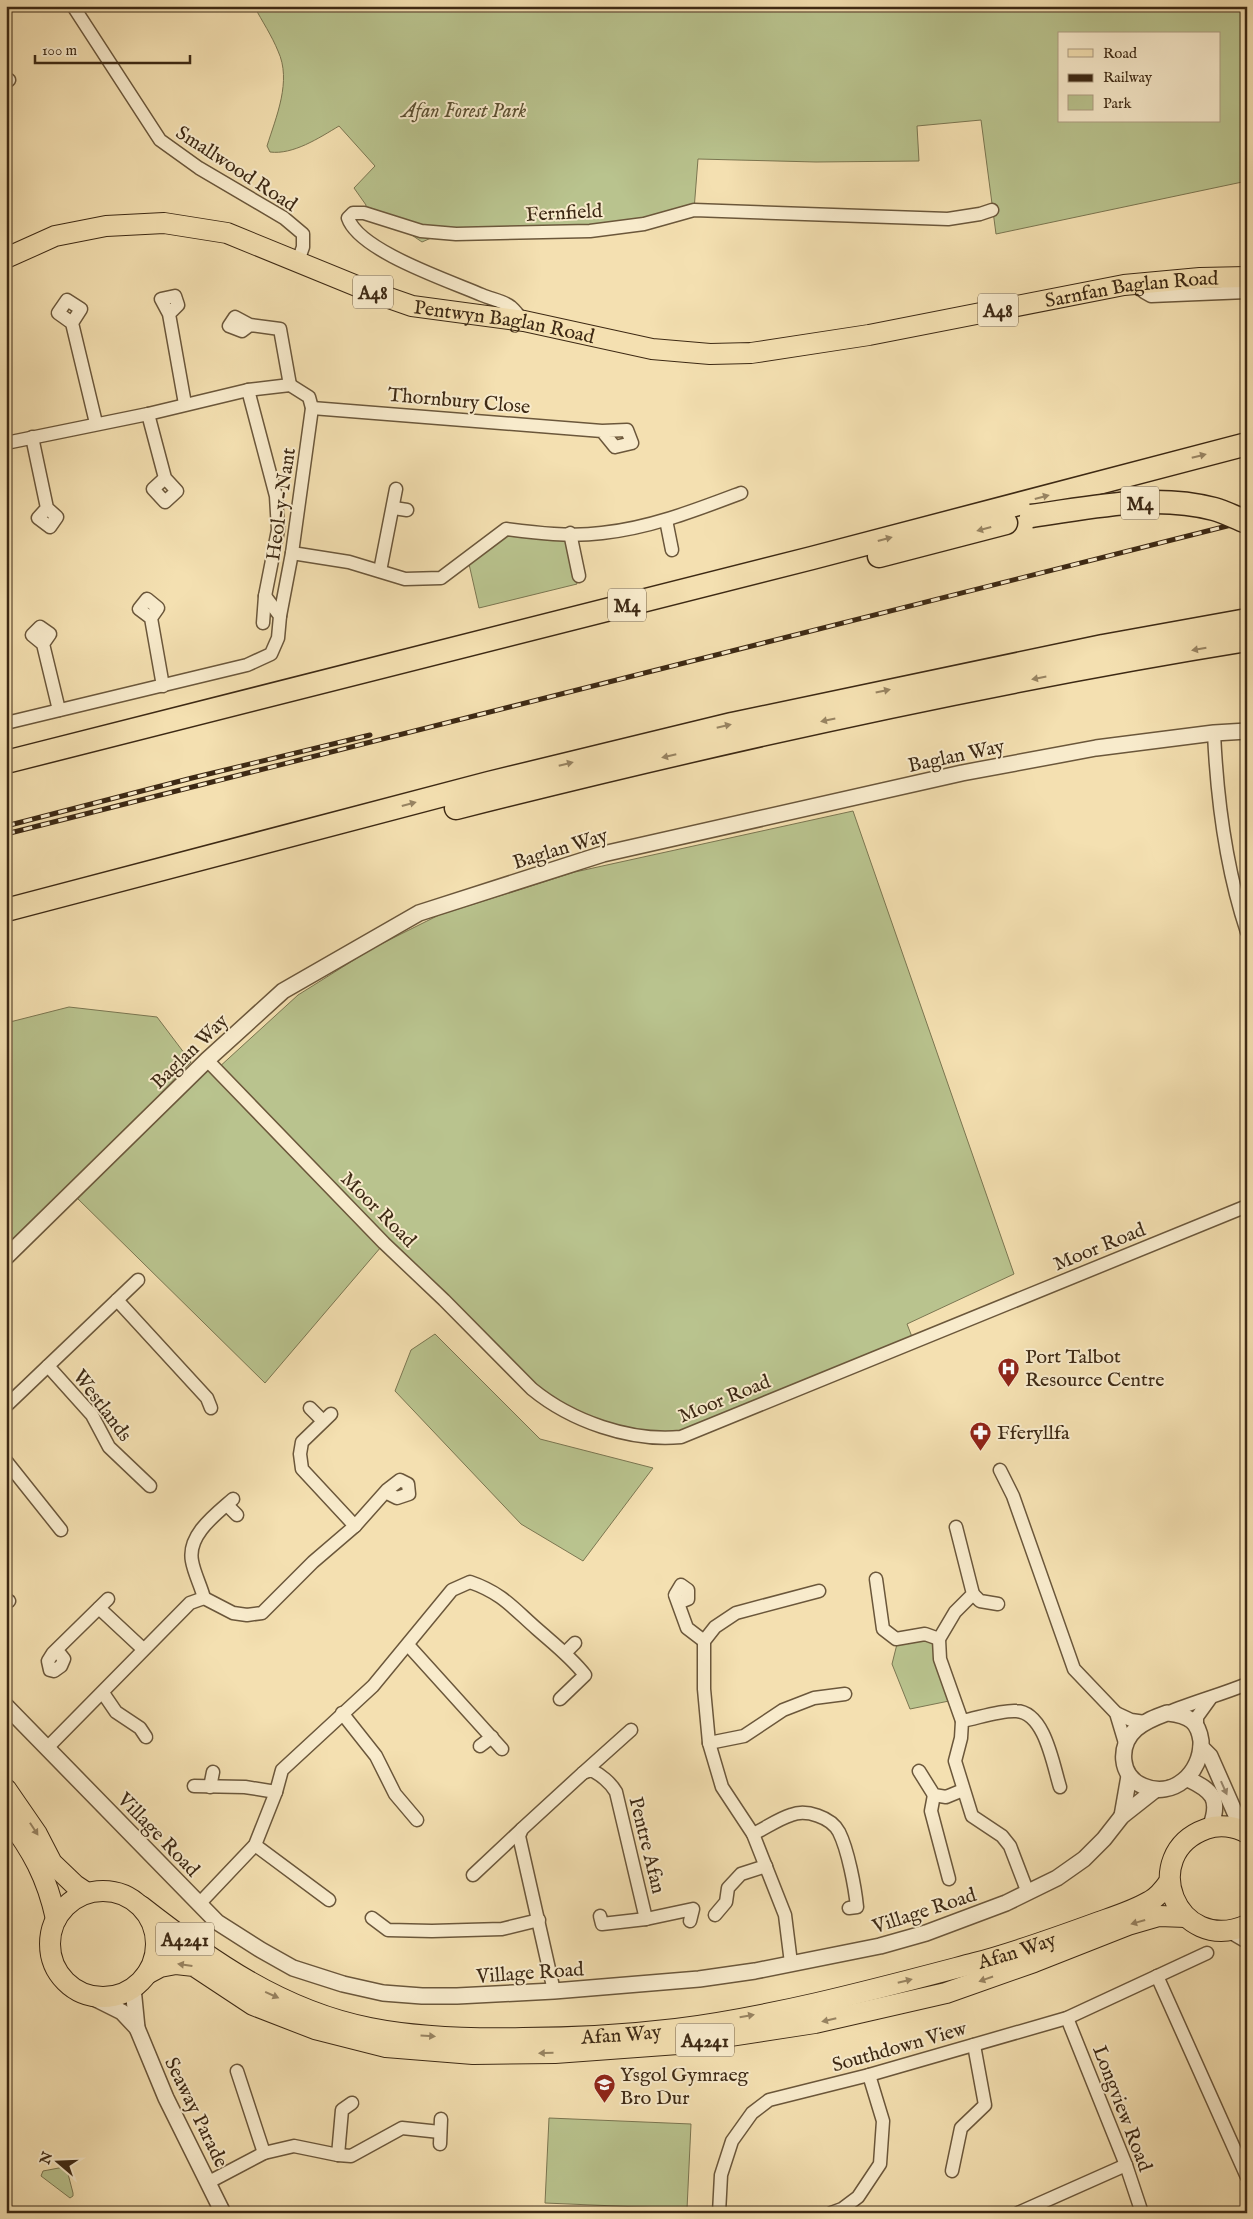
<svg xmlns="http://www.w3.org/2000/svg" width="1253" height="2219" font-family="'IM FELL English',serif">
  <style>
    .green { fill: #b9c38e; stroke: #7b7651; fill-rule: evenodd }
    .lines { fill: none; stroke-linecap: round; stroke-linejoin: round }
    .minor-casing { stroke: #6b573b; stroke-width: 15 }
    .tertiary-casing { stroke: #6b573b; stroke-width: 18 }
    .primary-casing { stroke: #3d2914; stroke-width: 22 }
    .motorway-casing { stroke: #3d2914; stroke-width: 25 }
    .minor { stroke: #f8ebcc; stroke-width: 12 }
    .tertiary { stroke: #f8ebcc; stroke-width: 15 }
    .primary { stroke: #f4e0b1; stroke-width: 20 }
    .motorway { stroke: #f4e0b1; stroke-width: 22 }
    .rail-casing { stroke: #3d2914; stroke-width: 5 }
    .rail { stroke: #f8ebcc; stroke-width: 3; stroke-dasharray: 9; stroke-linecap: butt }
    .motorway-bridge-casing { stroke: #3d2914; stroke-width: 25; stroke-linecap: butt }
    .motorway-bridge { stroke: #f4e0b1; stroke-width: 22 }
    .oneway { fill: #988462 }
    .oneway2 { fill: #9a8a70 }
    .labels { text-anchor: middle; stroke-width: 4; stroke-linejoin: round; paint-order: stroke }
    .shield { fill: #f8ebcc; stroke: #75634b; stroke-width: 1 }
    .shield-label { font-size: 19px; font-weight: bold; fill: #3d2914 }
    .park-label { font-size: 20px; font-style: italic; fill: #5c5032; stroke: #f8ebcc }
    .street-label { font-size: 20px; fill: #3d2914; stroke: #f8ebcc }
    .poi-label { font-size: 20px; fill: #3d2914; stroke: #f8ebcc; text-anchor: start }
  </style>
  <rect width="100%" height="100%" fill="#f4e0b1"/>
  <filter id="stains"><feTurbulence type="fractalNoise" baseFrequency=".004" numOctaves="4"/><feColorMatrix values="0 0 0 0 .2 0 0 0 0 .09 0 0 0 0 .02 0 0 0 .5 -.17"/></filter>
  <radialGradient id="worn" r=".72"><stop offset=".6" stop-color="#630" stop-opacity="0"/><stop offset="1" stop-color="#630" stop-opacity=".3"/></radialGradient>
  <g class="green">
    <path d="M254 6H1247V181L996 234 981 120 917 126 919 161 816 162 698 159 694 210 644 224 447 231 422 242 391 221 364 213 366 205 354 188 375 166 339 126C319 138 293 155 270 152L267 146C276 117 292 81 278 51 272 36 262 21 254 6ZM1059 34H1219V121H1059Z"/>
    <path d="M502 536 566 539 577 584 479 608 469 564Z"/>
    <path d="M853 811 1014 1274 907 1324 914 1342 681 1437H641L545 1400 217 1069 298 995 373 948 439 915 575 872Z"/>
    <path d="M69 1007 157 1017 191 1062 68 1189 6 1247V1023Z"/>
    <path d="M206 1066 243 1107 381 1247 265 1383 75 1196Z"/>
    <path d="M435 1334 540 1439 653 1468 583 1561 521 1524 395 1391 411 1350Z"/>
    <path d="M923 1640 935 1644 949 1701 910 1709 892 1664 897 1644Z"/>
    <path d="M549 2118 691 2124 687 2209 545 2203Z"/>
    <path d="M64 2167 67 2170 73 2193V2196L70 2198 41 2176 43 2171Z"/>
  </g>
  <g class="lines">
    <defs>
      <g id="minor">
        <path d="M73 6 160 140 199 168 284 218 303 234V247L298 261"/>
        <path d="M6 82 9 80"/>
        <path d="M1141 284 1144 292 1151 296 1247 292"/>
        <path d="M169 314 178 305 175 296 161 299 169 314 185 404"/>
        <path d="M524 321C519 317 516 311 511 307 504 301 491 299 482 295 450 281 359 251 348 218L353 213H364L421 231 456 234 590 231 644 224 694 210 948 219 980 214 992 210"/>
        <path d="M72 323 81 309 67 300 58 313 72 323 96 423"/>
        <path d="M250 325 235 317 229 326 242 331 250 325 280 329 290 385"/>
        <path d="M248 390 276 496 278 530 265 596 263 623"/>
        <path d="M312 408 602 431 627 430 632 443 615 447 602 431"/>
        <path d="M148 414 165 478 177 491 165 502 153 489 165 478"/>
        <path d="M32 437 47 508 57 517 50 527 38 518 47 508"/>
        <path d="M6 443 148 414 248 390 290 385 309 397 312 408 292 553 280 616"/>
        <path d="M394 508 407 510"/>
        <path d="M666 520 672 550"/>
        <path d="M570 533 579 576"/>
        <path d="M292 553 349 562 405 579 441 578 506 529C537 533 570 537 602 533 650 528 696 510 741 493"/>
        <path d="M380 571 396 489"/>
        <path d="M151 618 139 609 147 599 158 608 151 618 163 686"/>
        <path d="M43 644 50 634 40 627 32 635 43 644 59 710"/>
        <path d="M6 723 247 665 271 654 278 638 280 616 265 596"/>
        <path d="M1214 733C1217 799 1226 869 1247 932"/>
        <path d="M207 1060 384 1243 444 1300 532 1389C571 1421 630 1442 681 1437L1247 1206"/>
        <path d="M117 1300 207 1398 211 1408"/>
        <path d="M48 1366 92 1415 109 1447 150 1486"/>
        <path d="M6 1406 138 1280"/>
        <path d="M310 1408 323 1421"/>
        <path d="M331 1414 302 1442 300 1454 302 1469 355 1526"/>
        <path d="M6 1461 61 1530"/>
        <path d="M1000 1470 1013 1496 1074 1669 1116 1713 1125 1743"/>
        <path d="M227 1505 237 1515"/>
        <path d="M956 1527 973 1594 955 1612 939 1639 940 1659 962 1721 961 1738 955 1761 972 1816 1002 1836 1010 1846 1028 1893"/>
        <path d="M876 1579 883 1629 896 1639 925 1634 939 1639"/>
        <path d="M973 1594 980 1601 998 1604"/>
        <path d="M204 1598C201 1586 194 1573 192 1561 187 1535 216 1514 233 1499"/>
        <path d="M6 1602 9 1601"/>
        <path d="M678 1603 688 1599V1590L681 1585 675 1595 687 1628 704 1641"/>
        <path d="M99 1608 143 1649"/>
        <path d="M408 1645 502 1749"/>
        <path d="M53 1653 60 1654 64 1659 61 1666 54 1671 50 1670 48 1661 53 1653 108 1599"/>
        <path d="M565 1653 575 1643"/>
        <path d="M103 1693 116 1712 140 1728 146 1737"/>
        <path d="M342 1713 376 1756 395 1794 417 1820"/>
        <path d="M1116 1713 1131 1720 1145 1722"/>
        <path d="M1167 1713C1193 1702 1220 1695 1247 1684"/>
        <path d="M962 1721C978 1718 1001 1710 1016 1711 1045 1712 1053 1765 1060 1787"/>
        <path d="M1197 1727V1717L1210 1699"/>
        <path d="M709 1743 744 1736 783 1710 814 1698 845 1694"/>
        <path d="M480 1746 492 1737"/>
        <path d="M48 1747 190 1603 204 1598 233 1613 247 1615 262 1613 313 1562 355 1526 387 1490 400 1480 408 1484 409 1494 397 1498 389 1494 387 1490"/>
        <path d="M919 1771 934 1795 946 1797 963 1790"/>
        <path d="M583 1773 631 1730"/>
        <path d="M194 1786 245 1787 276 1792"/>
        <path d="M210 1787 213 1772"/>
        <path d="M934 1795 931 1811 949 1879"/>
        <path d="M753 1834C766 1828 778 1819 791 1815 806 1809 831 1817 839 1832 848 1850 855 1887 857 1907L849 1908"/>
        <path d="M255 1845 329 1900"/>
        <path d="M473 1875 522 1829"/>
        <path d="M199 1904 255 1845 276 1792 282 1770 373 1686 452 1590 470 1582C502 1593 513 1608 537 1629 554 1644 571 1657 585 1675L560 1699"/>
        <path d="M715 1915 726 1902 728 1888 741 1874 766 1866"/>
        <path d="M600 1916 602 1924 646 1919 693 1909 690 1921"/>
        <path d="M372 1918 388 1930 432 1931 502 1929 539 1920"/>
        <path d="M1228 1931 1247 1942"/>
        <path d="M791 1963 785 1915 753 1834 722 1787 709 1743 704 1689V1641L715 1627 736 1613 819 1591"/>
        <path d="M1157 1976 1247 2177"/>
        <path d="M554 1991 519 1836 522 1829 583 1773 591 1770C600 1774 611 1783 616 1792L646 1919"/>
        <path d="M1067 2018 1126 2165 1142 2213"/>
        <path d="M237 2071 264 2153"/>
        <path d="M440 2144 441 2119"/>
        <path d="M338 2155 342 2110 352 2103"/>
        <path d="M952 2171 961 2128 985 2105 974 2045"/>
        <path d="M209 2182 264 2153 294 2146 338 2155 351 2156 402 2128 440 2132"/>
        <path d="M719 2213 721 2175 732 2141 752 2113 769 2100 869 2075 1067 2018 1207 1953"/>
        <path d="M831 2213 842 2209 858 2197 880 2164 883 2121 869 2075"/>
        <path d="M1018 2213 1126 2165"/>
      </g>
      <g id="tertiary">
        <path d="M6 1257 207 1060 283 991 419 913 603 854 962 773 1096 748 1214 733 1247 731"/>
        <path d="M6 1706 217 1922 261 1950 293 1968 343 1984 383 1993 422 1996H457L554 1991 699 1979 755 1971 880 1946 926 1933 1006 1903 1057 1878 1084 1859 1104 1839 1122 1816 1155 1790"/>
        <path d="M1167 1713C1175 1714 1185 1715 1192 1721 1198 1726 1200 1734 1201 1741 1202 1773 1173 1799 1143 1786 1119 1776 1118 1745 1136 1729 1145 1721 1156 1717 1167 1713Z"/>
        <path d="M1201 1747 1210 1756 1243 1831"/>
        <path d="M1188 1779C1213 1791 1221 1799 1210 1828"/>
        <path d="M1122 1816 1129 1776"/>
        <path d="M133 1988 137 2028 166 2098 223 2213"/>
        <path d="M86 1994 122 2012 137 2028"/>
      </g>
      <g id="primary">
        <path id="s1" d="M6 258 55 236 106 226 164 223 227 233 369 291 412 306 524 321 652 349 710 354 751 353 869 335 1124 285 1200 278 1247 277"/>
        <path d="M6 1789 37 1834 52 1863 75 1885 87 1893"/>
        <path d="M6 1816C32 1850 47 1877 56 1919"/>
        <path d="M1247 1833C1235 1826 1219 1824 1206 1829 1137 1854 1176 1956 1247 1925"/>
        <circle cx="103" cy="1944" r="53"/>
        <path id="s2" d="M141 1906C210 1960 282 2011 370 2028 420 2038 472 2039 523 2038 574 2038 625 2035 676 2029 777 2016 876 1989 975 1963 1017 1952 1058 1937 1099 1922 1116 1916 1135 1910 1150 1901 1158 1897 1164 1889 1169 1882"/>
        <path d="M147 1974 160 1967 176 1964 194 1966 253 2005 315 2029 386 2047 473 2054 555 2053 678 2044 815 2023 946 1993 1034 1962 1128 1925 1159 1916 1186 1917"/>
      </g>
      <g id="motorway">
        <path d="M879 556 1006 523"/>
        <path d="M6 762 812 558 1247 444"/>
        <path d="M456 808C717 742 981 683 1247 640"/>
        <path d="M6 910 489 783 732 724 1103 646 1247 620"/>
      </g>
    </defs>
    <use href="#minor" class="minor-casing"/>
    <use href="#tertiary" class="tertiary-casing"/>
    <use href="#primary" class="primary-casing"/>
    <use href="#motorway" class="motorway-casing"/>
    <use href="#minor" class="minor"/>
    <use href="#tertiary" class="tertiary"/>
    <use href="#primary" class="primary"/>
    <use href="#motorway" class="motorway"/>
    <defs>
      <g id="rail">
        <path d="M6 826 192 778 370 735"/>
        <path d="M6 834 1247 521"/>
      </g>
    </defs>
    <use href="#rail" class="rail-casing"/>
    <use href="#rail" class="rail"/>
    <defs>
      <path id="motorway-bridge" d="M1031 516C1090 508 1154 493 1214 509 1225 512 1236 518 1247 522"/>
    </defs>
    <use href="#motorway-bridge" class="motorway-bridge-casing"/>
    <use href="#motorway-bridge" class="motorway-bridge"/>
  </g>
  <defs><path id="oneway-solid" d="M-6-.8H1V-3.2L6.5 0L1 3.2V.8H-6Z" transform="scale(1.25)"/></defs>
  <g class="oneway">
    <use href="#oneway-solid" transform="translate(1199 456) rotate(-14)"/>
    <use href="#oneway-solid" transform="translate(1042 497) rotate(-15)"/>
    <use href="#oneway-solid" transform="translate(984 529) rotate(165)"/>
    <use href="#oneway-solid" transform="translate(885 539) rotate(-15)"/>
    <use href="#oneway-solid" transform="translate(1199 649) rotate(170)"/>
    <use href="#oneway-solid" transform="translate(1039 678) rotate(169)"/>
    <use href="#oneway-solid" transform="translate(883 691) rotate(-12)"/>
    <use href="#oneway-solid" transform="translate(828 720) rotate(168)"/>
    <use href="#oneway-solid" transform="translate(724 726) rotate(-13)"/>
    <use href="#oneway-solid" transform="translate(669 756) rotate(167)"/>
    <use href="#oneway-solid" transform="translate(566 764) rotate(-14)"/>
    <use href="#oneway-solid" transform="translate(409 804) rotate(-15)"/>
    <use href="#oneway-solid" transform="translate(34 1829) rotate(57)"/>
    <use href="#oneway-solid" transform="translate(1138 1922) rotate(164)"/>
    <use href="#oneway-solid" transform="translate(185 1965) rotate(-172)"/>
    <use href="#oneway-solid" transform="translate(986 1979) rotate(161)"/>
    <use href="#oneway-solid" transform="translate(905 1981) rotate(-14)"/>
    <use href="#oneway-solid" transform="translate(272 1995) rotate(24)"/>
    <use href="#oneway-solid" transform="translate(747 2016) rotate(-10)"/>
    <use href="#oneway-solid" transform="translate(829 2020) rotate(167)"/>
    <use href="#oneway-solid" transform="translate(428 2036) rotate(4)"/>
    <use href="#oneway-solid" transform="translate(546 2053) rotate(179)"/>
  </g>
  <use class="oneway2" href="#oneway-solid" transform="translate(1224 1788) rotate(66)"/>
  <defs>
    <symbol id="hospital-pin" viewBox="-11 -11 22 30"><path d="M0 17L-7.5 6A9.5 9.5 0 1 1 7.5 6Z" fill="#8f2418" stroke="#f8ebcc"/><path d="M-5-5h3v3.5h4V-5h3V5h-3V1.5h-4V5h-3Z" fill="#fff"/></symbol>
    <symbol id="pharmacy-pin" viewBox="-11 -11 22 30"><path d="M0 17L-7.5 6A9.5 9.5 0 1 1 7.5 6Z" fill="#8f2418" stroke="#f8ebcc"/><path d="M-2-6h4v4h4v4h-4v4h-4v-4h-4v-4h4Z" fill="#fff"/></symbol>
    <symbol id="school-pin" viewBox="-11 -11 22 30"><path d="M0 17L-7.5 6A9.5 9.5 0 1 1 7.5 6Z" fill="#8f2418" stroke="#f8ebcc"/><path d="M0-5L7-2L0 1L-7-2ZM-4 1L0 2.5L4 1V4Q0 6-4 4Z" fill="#fff"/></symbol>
  </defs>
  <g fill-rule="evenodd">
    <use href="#hospital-pin" x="996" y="1356" width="25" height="34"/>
    <use href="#pharmacy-pin" x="968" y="1420" width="25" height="34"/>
    <use href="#school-pin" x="592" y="2072" width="25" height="34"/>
  </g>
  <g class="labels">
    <g class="shield">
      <rect x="353" y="275.5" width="40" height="33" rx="4"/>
      <rect x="978" y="293.5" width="40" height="33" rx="4"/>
      <rect x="1121" y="486.5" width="38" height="33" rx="4"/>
      <rect x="608" y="588.5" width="38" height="33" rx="4"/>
      <rect x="156" y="1922.5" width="58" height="33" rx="4"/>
      <rect x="676" y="2023.5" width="58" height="33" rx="4"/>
    </g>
    <g class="shield-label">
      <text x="373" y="299">A48</text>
      <text x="998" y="317">A48</text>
      <text x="1140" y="510">M4</text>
      <text x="627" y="612">M4</text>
      <text x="185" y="1946">A4241</text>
      <text x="705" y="2047">A4241</text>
    </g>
    <g class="park-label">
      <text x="464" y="117">Afan Forest Park</text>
    </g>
    <g class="street-label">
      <text transform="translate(237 168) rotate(33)" y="7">Smallwood Road</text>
      <text transform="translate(564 212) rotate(-3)" y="7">Fernfield</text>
      <text dy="7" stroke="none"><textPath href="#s1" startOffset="1156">Sarnfan Baglan Road</textPath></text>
      <text dy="7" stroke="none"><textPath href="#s1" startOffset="520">Pentwyn Baglan Road</textPath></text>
      <text transform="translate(459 400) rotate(5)" y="7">Thornbury Close</text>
      <text transform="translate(280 504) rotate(-82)" y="7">Heol-y-Nant</text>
      <text transform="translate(956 755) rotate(-12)" y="7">Baglan Way</text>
      <text transform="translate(560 848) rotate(-17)" y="7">Baglan Way</text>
      <text transform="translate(189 1051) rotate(-44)" y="7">Baglan Way</text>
      <text transform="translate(379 1209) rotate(45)" y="7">Moor Road</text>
      <text transform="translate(1099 1246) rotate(-22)" y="7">Moor Road</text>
      <text transform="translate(724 1398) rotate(-22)" y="7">Moor Road</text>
      <text transform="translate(103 1405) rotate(53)" y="7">Westlands</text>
      <text transform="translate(159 1834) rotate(46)" y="7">Village Road</text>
      <text transform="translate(648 1845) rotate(76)" y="7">Pentre Afan</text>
      <text transform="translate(924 1910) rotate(-18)" y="7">Village Road</text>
      <text dy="7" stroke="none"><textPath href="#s2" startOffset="919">Afan Way</textPath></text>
      <text transform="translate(530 1972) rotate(-4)" y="7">Village Road</text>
      <text dy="7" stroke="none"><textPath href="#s2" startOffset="514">Afan Way</textPath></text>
      <text transform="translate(899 2046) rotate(-16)" y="7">Southdown View</text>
      <text transform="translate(1123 2108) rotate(69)" y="7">Longview Road</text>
      <text transform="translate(197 2112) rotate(64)" y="7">Seaway Parade</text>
    </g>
    <g class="poi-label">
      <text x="1025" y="1363">Port Talbot<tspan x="1025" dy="23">Resource Centre</tspan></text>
      <text x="997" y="1439">Fferyllfa</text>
      <text x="620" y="2081">Ysgol Gymraeg<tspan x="620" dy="23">Bro Dur</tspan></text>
    </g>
  </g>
  <rect width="1253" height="2219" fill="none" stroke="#f4e0b1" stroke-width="25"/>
  <rect x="8" y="8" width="1238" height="2204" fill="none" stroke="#3d2914" stroke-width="2.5"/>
  <rect x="12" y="12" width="1228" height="2194" fill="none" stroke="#3d2914"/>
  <rect x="1058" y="32" width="162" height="90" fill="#f8ebcc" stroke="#ad9d82"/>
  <rect x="1068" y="49" width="25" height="8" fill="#f4e0b1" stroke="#ad9d82"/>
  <text x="1103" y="58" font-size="15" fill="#3d2914">Road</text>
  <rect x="1068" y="74" width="25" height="8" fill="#3d2914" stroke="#ad9d82"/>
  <text x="1103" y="82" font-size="15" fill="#3d2914">Railway</text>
  <rect x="1068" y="95" width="25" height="15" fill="#b9c38e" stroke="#ad9d82"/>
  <text x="1103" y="108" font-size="15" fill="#3d2914">Park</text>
  <g transform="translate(58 2162) rotate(289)" stroke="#f8ebcc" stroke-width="4" paint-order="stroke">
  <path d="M0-4L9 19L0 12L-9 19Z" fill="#3d2914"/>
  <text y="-8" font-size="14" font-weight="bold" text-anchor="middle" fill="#3d2914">N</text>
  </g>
  <path d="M35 55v8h155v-8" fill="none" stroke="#3d2914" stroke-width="2.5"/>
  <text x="42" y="55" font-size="15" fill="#3d2914" stroke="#f8ebcc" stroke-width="4" paint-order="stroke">100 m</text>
  <rect width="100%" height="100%" filter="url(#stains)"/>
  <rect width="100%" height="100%" fill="url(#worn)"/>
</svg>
